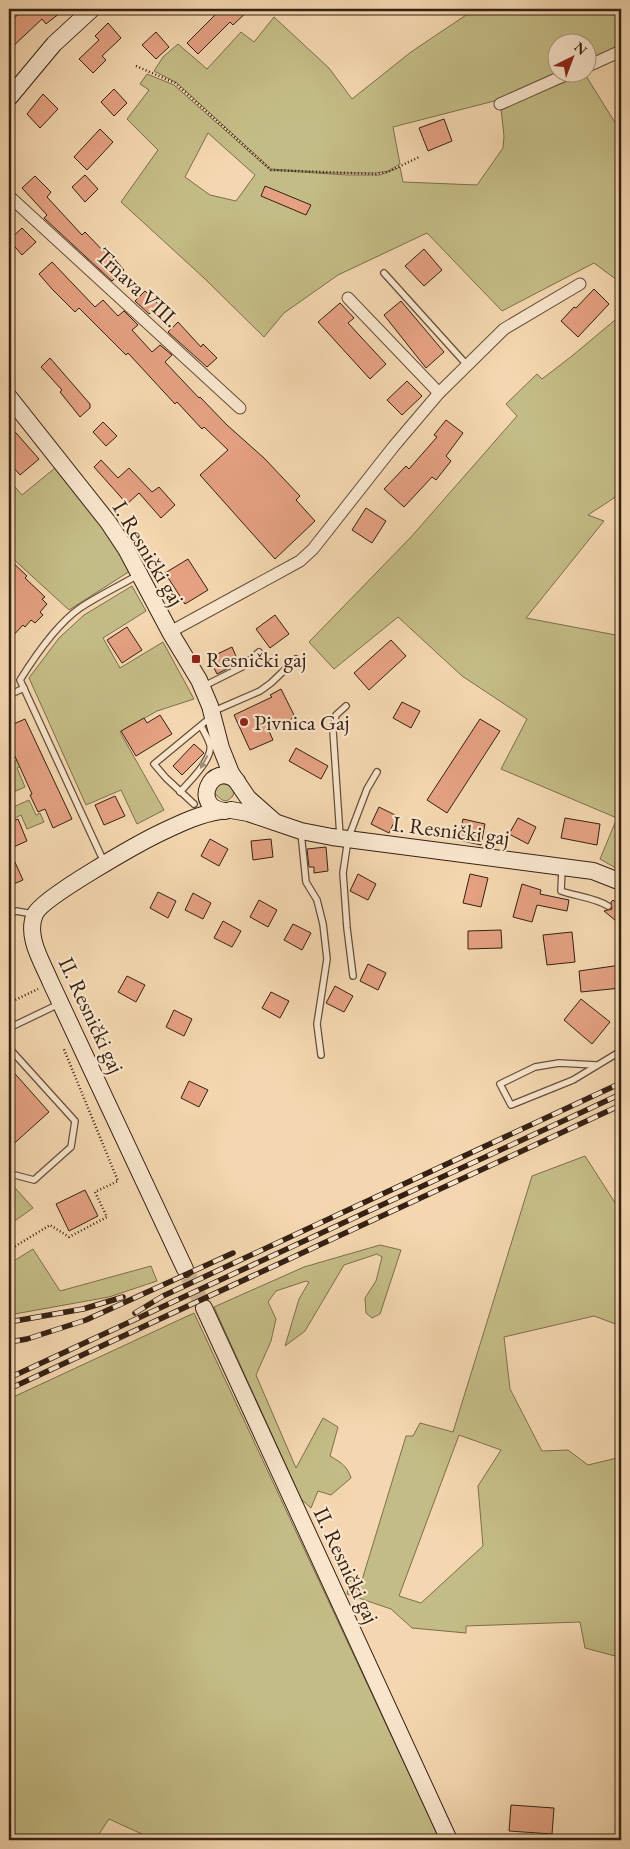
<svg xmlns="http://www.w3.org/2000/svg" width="630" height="1849" font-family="'EB Garamond',serif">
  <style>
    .green { fill: #c4bc86; stroke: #7c6e4c; fill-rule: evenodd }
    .building { fill: #e5a182; stroke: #352013 }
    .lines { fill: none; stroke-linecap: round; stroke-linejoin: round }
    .secondary-tunnel { stroke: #ceb291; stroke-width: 16; stroke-dasharray: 16 8; stroke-linecap: butt }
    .lane-casing { stroke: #654e3a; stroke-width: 8 }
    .street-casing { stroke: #654e3a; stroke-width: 13 }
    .secondary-casing { stroke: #352013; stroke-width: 18 }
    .path { stroke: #352013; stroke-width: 2.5; stroke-dasharray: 1 2.5; stroke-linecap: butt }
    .lane { stroke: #f8e5cc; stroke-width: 5.5 }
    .street { stroke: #f8e5cc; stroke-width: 11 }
    .secondary { stroke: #f8e5cc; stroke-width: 16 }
    .rail-casing { stroke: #352013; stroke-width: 5.5 }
    .rail { stroke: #f8e5cc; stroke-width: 4; stroke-dasharray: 11; stroke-linecap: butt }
    .oneway { fill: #a08c79 }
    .poi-dot { fill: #8f2418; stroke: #f8e5cc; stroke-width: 2 }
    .labels { text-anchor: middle; stroke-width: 4.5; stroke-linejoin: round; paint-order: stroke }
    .street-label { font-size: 22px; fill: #352013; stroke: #f8e5cc }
    .poi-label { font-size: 22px; fill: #352013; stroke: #f8e5cc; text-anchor: start }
  </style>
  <rect width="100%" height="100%" fill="#f4d7b0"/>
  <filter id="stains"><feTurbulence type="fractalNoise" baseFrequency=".004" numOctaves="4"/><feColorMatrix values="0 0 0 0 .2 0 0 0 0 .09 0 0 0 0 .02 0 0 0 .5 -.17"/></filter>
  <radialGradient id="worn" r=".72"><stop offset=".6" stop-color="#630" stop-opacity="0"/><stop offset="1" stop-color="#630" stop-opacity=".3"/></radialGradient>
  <g class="green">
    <path d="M475 9H621V46L588 60V42H558V72L498 100 393 127 400 164 388 171 376 173H332L271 169 177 83 154 71 163 57 178 44 207 69 241 32 254 42 274 17 329 68 352 99 411 52Z"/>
    <path d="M147 74 174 85 270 170 347 175H380L400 167 403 182 477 185 503 148 504 136 501 108 565 82 586 76 621 132V190L619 192 621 193V283L594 263 502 311 427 233 338 275 284 313 264 337 204 278 121 202 158 150 127 119 149 90 140 84ZM208 133 255 175 236 201 210 195 185 177Z"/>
    <path d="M621 315V488L614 498 588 515 604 521 526 618 621 636V871L600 859 617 818 501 769 527 719 462 676 398 617 334 669 309 642 411 537 517 416 506 404 537 374 542 379 572 356Z"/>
    <path d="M55 468 108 534 130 571 69 610 9 555V480L22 495Z"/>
    <path d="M132 586 146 611 103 638 120 668 163 642 194 699 157 711 120 732 164 810 137 824 121 790 86 805 29 678 59 638 84 615Z"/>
    <path d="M39 750 42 756 17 768 25 787 9 794V764Z"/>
    <path d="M220 784H229L234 790 233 796 227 801 222 800 215 794 214 790Z"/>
    <path d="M29 800 36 815 40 813 44 822 27 829 21 815 9 821V809Z"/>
    <path d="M585 1156 621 1212V1326L594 1316 504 1337 510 1389 542 1451 568 1450 588 1465 621 1457V1634L615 1656 585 1648 580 1622 466 1626V1633L412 1628 391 1609 347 1594 349 1581 362 1580 406 1436H413L420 1423 453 1432 532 1176ZM459 1435 501 1450 478 1486 483 1546 421 1603 399 1596Z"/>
    <path d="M9 1181 33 1208 9 1225Z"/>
    <path d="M380 1245 401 1250 380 1314 372 1318 366 1313 365 1298 376 1281 382 1257 377 1254 344 1265 305 1331 285 1346 299 1299 309 1282 306 1281 276 1291 268 1302 276 1319 271 1341 256 1375 296 1468 323 1418 338 1427 330 1456C340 1462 347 1465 351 1478L331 1495 318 1491 311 1508 301 1499 214 1307 304 1267Z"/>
    <path d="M33 1249 60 1291 151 1266 157 1281 109 1297 9 1315V1264Z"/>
    <path d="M194 1313 440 1840H155L109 1819 95 1840H19L9 1824V1399Z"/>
  </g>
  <g class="building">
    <path d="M24 9H65L46 24 42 19 9 50V23Z"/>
    <path d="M221 9H250L233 25 230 22 198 54 187 43Z"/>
    <path d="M108 23 121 38 102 56 106 60 93 73 79 59 99 40 95 36Z"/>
    <path d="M156 32 169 47 156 59 142 45Z"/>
    <path d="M114 89 127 103 114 116 101 102Z"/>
    <path d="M43 94 58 109 40 128 27 114Z"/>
    <path d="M444 119 452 141 428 151 419 128Z"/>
    <path d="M100 129 113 142 87 170 74 157Z"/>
    <path d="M85 175 98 189 85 202 72 187Z"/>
    <path d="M35 176 51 192 47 197 82 235 85 232 109 257 111 255 124 270 112 281 44 218 47 215 22 188Z"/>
    <path d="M265 186 311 205 306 215 261 196Z"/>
    <path d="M22 228 36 242 22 255 9 240Z"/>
    <path d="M424 249 442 270 424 286 405 266Z"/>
    <path d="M52 262 95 307 103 300 118 316 124 311 138 325 132 330 152 352 160 345 172 355 165 362 199 398 200 397 227 425 264 458 300 496 296 500 315 521 275 559 200 475 228 450 204 427 202 429 177 402 175 404 128 353 126 355 79 308 75 312 52 289 39 274Z"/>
    <path d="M594 289 609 304 578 337 561 321 574 307 576 308Z"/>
    <path d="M145 291 159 305 149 314 135 301Z"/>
    <path d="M401 301 444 352 426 368 384 315Z"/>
    <path d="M340 303 354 318 348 323 386 364 370 379 318 322Z"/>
    <path d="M178 322 201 347 203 344 217 358 207 367 168 332Z"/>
    <path d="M50 358 90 404V408L80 417 60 392 62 390 41 367Z"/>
    <path d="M407 381 422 396 402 415 387 400Z"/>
    <path d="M446 420 463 433 446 456 451 461 436 480 432 477 404 507 384 489 406 466 409 469 437 437 434 435Z"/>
    <path d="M103 422 117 436 106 446 93 432Z"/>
    <path d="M9 425 39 459 20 475 9 462Z"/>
    <path d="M101 460 118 478 129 468 152 492 159 487 175 505 161 518 139 493 127 504 94 467Z"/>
    <path d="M366 508 386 521 372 543 352 530Z"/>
    <path d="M9 559 27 576 25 578 45 597 42 599 47 604 40 612 43 615 35 623 31 620 25 627 23 625 9 640Z"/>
    <path d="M188 559 208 590 185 604 165 573Z"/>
    <path d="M275 615 289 634 270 648 256 629Z"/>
    <path d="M127 627 142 650 122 663 107 640Z"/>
    <path d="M391 640 406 656 369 690 354 673Z"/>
    <path d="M232 647 239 663 217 674 209 658Z"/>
    <path d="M281 689 295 717 269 731 273 740 250 750 234 715 272 697 270 695Z"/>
    <path d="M402 702 420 711 411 728 393 718Z"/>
    <path d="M160 715 172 734 136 756 121 731 144 718 147 723Z"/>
    <path d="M25 719 72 819 53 828 45 809 38 812 30 795 32 794 13 752 9 754V726Z"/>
    <path d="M480 719 500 731 447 813 427 800Z"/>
    <path d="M194 744 204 753 182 775 173 766Z"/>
    <path d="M296 748 328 766 321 779 289 761Z"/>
    <path d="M115 796 125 816 104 825 95 805Z"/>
    <path d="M379 807 397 816 389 833 371 824Z"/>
    <path d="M518 818 536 827 528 844 509 834Z"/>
    <path d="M565 818 600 824 597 845 561 838Z"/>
    <path d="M18 819 27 841 9 849V823Z"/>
    <path d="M463 819 485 824 481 845 458 840Z"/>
    <path d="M210 839 228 849 219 866 201 856Z"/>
    <path d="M271 839 273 857 253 860 251 841Z"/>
    <path d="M326 847 328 871 314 873V867H309L307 849Z"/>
    <path d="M9 849 23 880 9 886Z"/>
    <path d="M358 874 376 884 368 900 350 891Z"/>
    <path d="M470 874 488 878 481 907 463 903Z"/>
    <path d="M522 884 541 890 540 894 569 900 567 911 537 905 532 922 513 917Z"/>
    <path d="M158 892 176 901 168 918 150 908Z"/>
    <path d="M193 893 211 903 203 919 185 910Z"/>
    <path d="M259 900 277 910 268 927 250 917Z"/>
    <path d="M613 900 621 907V925L604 911 612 909 611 902Z"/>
    <path d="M223 921 241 931 232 947 214 938Z"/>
    <path d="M293 924 311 933 302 950 284 940Z"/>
    <path d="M501 930 502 948 468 949V931Z"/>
    <path d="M572 932 575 962 547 965 543 935Z"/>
    <path d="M368 964 386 973 378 990 360 981Z"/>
    <path d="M621 965V988L581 992 579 971Z"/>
    <path d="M127 976 145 985 136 1002 118 992Z"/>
    <path d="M335 986 353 996 344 1012 326 1003Z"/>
    <path d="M271 992 289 1001 280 1018 262 1008Z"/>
    <path d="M581 999 610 1022 592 1044 564 1020Z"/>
    <path d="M174 1010 192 1019 184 1036 166 1027Z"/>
    <path d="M9 1067 49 1112 9 1148Z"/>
    <path d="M189 1081 208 1090 199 1107 181 1098Z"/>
    <path d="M85 1190 98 1216 69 1231 56 1204Z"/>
    <path d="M511 1805 554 1808 552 1834 509 1831Z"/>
  </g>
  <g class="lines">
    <path class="secondary-tunnel" d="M185 1269 204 1308"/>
    <defs>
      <g id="lane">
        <path d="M384 273 467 365"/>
        <path d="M204 686 242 667 259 652"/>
        <path d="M9 695 24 688"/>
        <path d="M214 711 260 691 271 683 296 659"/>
        <path d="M180 792C189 782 213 759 210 745 208 738 204 732 201 726"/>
        <path d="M194 804 166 778 154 764 211 717"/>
        <path d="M301 833 306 882 317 900 323 924 327 959 317 1024 321 1055"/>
        <path d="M340 836 333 731 336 715 346 706"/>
        <path d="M104 862 20 680C35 656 57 624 80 608 98 596 119 586 138 575"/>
        <path d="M562 869 561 891C575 896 596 898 608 906"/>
        <path d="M9 914 16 911 33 914"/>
        <path d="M353 976 347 928 343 873 348 839 367 789 377 772"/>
        <path d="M9 1028 59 1004"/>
        <path d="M9 1048 75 1121 71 1147 34 1180 11 1174 9 1171"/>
        <path d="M596 1065 559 1063 535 1067 500 1084 511 1105 573 1080 621 1051"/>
      </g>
      <g id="street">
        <path d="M588 66 621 51"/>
        <path d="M500 104 572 72"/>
        <path d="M9 196 240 408"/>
        <path d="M348 298 439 393"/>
        <path d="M170 632 300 561 313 549 394 446 439 393 504 329 580 284"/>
      </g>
      <g id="secondary">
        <path d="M9 98 54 44 92 9"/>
        <path d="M9 397 108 522 126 549 170 632 199 680 210 706 221 748 231 773 248 798 275 822"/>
        <path d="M231 810 248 813 301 831 332 837 593 871 621 882"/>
        <path d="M225 811C190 808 211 759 237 781"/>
        <path d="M185 1269 51 983C43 963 25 937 35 914 43 897 141 842 162 832 181 823 200 814 220 811"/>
        <path d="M204 1308 449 1840"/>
      </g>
    </defs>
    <use href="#lane" class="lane-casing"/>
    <use href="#street" class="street-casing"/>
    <use href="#secondary" class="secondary-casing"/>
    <g class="path">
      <path d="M136 66 175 83 271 170 376 174 388 172 419 157"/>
      <path d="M9 1003 38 989"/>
      <path d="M9 1250 50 1225 69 1237 107 1217 95 1192 118 1181 63 1047"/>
    </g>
    <use href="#lane" class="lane"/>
    <use href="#street" class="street"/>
    <use href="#secondary" class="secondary"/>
    <defs>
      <g id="rail">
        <path d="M135 1313 163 1296 621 1083"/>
        <path d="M9 1322 83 1309 123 1297"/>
        <path d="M9 1342 27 1339 86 1320 233 1253"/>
        <path d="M9 1378 621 1094"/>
        <path d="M9 1389 621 1105"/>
      </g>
    </defs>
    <use href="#rail" class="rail-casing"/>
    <use href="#rail" class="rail"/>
  </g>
  <defs><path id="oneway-solid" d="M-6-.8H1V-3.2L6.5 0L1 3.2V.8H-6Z" transform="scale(1.25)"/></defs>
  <use class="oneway" href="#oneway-solid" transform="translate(204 762) rotate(119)"/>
  <g class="poi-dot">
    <rect x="191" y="654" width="10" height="10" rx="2.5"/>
    <circle cx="244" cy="722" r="5"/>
  </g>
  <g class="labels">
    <g class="street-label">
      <text transform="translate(138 287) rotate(43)" y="8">Trnava VIII.</text>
      <text transform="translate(149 553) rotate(59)" y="8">I. Resnički gaj</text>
      <text transform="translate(451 830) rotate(7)" y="8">I. Resnički gaj</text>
      <text transform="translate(92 1015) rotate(65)" y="8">II. Resnički gaj</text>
      <text transform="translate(347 1565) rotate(65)" y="8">II. Resnički gaj</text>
    </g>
    <g class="poi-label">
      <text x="206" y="667">Resnički gaj</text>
      <text x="254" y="730">Pivnica Gaj</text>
    </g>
  </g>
  <rect width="630" height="1849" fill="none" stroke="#f4d7b0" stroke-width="30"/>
  <rect x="10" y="10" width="610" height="1829" fill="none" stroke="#352013" stroke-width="2.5"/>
  <rect x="15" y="15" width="600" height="1819" fill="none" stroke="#352013"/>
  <g transform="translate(572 58) rotate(42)"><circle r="24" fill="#f8e5cc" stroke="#aa9682"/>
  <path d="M0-4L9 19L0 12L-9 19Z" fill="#8f2418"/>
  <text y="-8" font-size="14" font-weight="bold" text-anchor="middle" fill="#352013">N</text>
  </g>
  <rect width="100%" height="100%" filter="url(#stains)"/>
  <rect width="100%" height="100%" fill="url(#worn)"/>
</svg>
